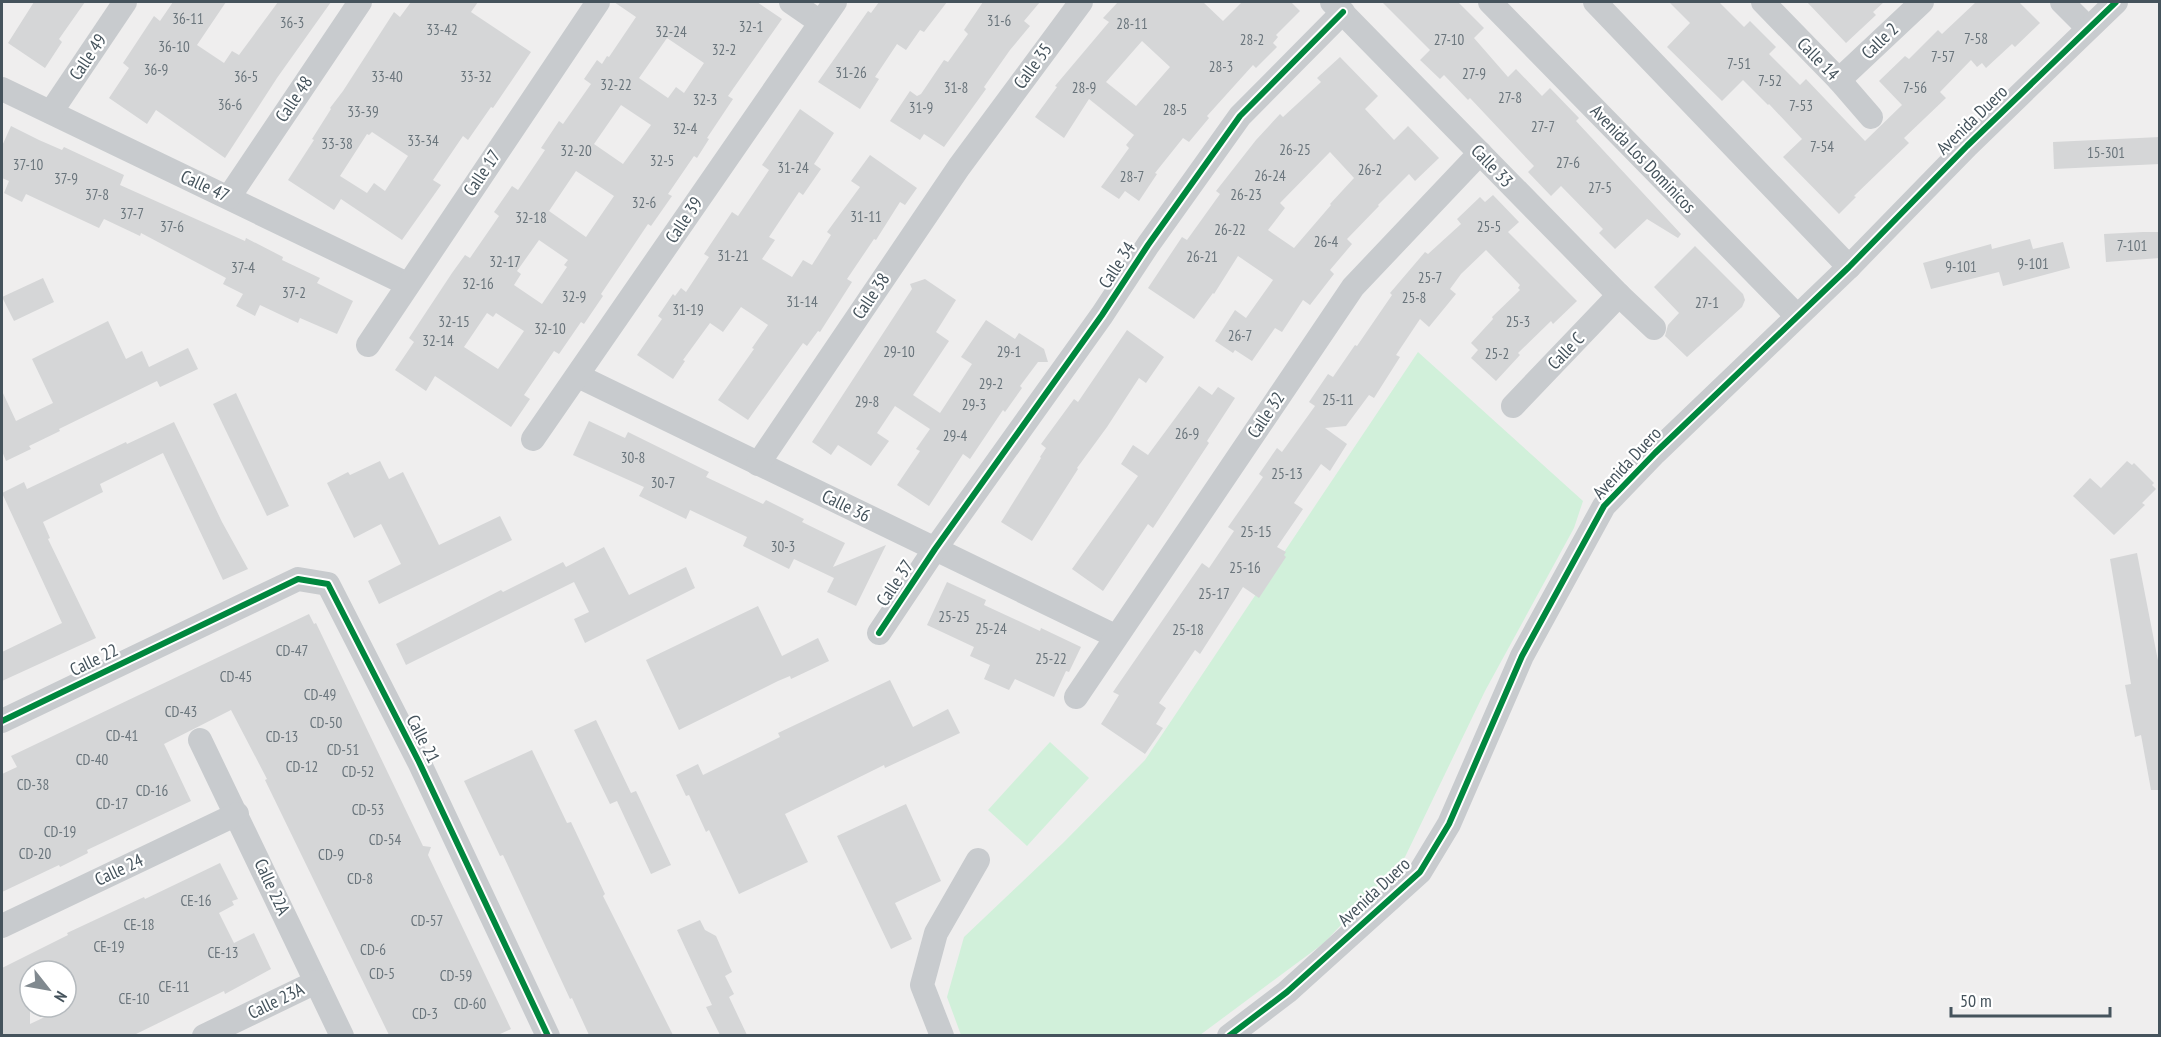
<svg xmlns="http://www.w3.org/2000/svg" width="2161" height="1037" font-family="'PT Sans Narrow',sans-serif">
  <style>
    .green { fill: #d1f0da }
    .building { fill: #d5d6d7; fill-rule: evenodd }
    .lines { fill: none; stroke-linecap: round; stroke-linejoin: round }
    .minor { stroke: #c8cbce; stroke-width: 24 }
    .cycleway-casing { stroke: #fff; stroke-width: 10 }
    .cycleway { stroke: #00873e; stroke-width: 6 }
    .labels { text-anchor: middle; stroke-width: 4.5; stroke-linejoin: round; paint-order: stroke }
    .number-label { font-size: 15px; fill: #6a757c }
    .street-label { font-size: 18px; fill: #45535c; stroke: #fff }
  </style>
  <rect width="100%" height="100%" fill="#efeeee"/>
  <g class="green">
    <path d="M1418 352 1583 501 1574 528 1485 691 1405 857 1324 943 1200 1035H961L947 997 964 937 1063 843 1145 760Z"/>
    <path d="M1050 742 1089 778 1027 846 988 810Z"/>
  </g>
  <g class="building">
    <path d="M34 2H85L59 39 62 42 45 68 8 43Z"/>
    <path d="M173 2H226L197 45 224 63 232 51 239 55 278 2H331L277 78 225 158 156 110 147 124 109 98 129 68 123 63 154 16 160 21Z"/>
    <path d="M411 2H478L471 12 531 52 493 108 491 107 468 140 463 136 433 180 441 185 402 240 341 199 334 210 288 180 314 140 312 139 331 109 330 108 343 91 394 12 400 17ZM372 132 408 156 385 191 374 183 367 193 340 176 367 134 369 135Z"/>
    <path d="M614 2H757L782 19 728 96 733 99 707 138 709 139 697 158 694 156 668 194 672 196 651 226 648 224 601 294 603 296 584 324 581 322 559 354 554 351 524 395 530 399 511 427 435 376 426 391 395 370 414 342 409 338 452 273 465 255 470 258 499 216 494 212 512 186 518 190 545 150 541 148 559 121 563 124 591 84 584 79 597 60 602 64 607 56 609 57 636 17ZM667 38 704 63 684 93 676 87 668 98 639 78ZM621 105 651 125 623 164 594 144ZM576 171 614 196 586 237 549 211ZM539 240 568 260 564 265 567 267 542 304 514 285 521 274 517 271ZM487 313 493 317 496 313 524 331 498 369 464 347Z"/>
    <path d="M879 2H947L924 32 920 30 906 50 897 44 875 77 879 79 860 109 818 82 868 11 871 13Z"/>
    <path d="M983 2H1040L1024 21 1030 26 1010 50 984 87 986 89 944 147 924 134 920 140 890 121 910 91 917 96 921 94 944 60 948 62 968 34 964 30Z"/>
    <path d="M1118 2H1203L1223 21 1242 2H1291L1300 11 1276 35 1278 37 1273 43 1277 47 1256 68 1253 65 1207 116 1209 118 1189 142 1183 138 1155 173 1157 174 1139 201 1125 191 1119 199 1101 187 1129 148 1126 145 1134 135 1089 99 1064 138 1035 117 1057 87 1055 86 1109 22 1103 18ZM1142 41 1170 67 1136 106 1106 82Z"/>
    <path d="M1382 2H1458L1484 28 1474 38 1508 77 1516 69 1542 96 1550 88 1579 118 1576 121 1681 234 1678 238 1647 219 1615 249 1599 233 1603 229 1561 186 1551 196 1528 172 1534 166 1470 98 1468 100 1444 75 1440 79 1420 60 1430 50Z"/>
    <path d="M1669 2H1719L1744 27 1750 21 1776 47 1769 54 1800 85 1806 79 1865 141 1902 105 1879 81 1905 56 1909 59 1938 30 1942 34 1976 2H2019L2040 23 2015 47 2012 44 1986 68 1982 63 1977 67 1971 60 1940 92 1946 98 1904 138 1909 143 1854 196 1856 197 1839 214 1783 157 1802 139 1769 104 1768 105 1743 80 1722 101 1667 47 1690 23Z"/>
    <path d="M1807 2H1884L1873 12 1876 15 1846 43Z"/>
    <path d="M1340 57 1378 96 1365 109 1394 140 1408 126 1439 158 1415 181 1409 174 1378 205 1379 206 1347 239 1352 244 1330 270 1334 274 1310 305 1303 300 1282 332 1275 328 1252 361 1235 350 1233 353 1215 341 1235 310 1246 318 1273 280 1238 256 1214 294 1213 293 1194 319 1148 288 1182 237 1187 240 1220 194 1216 191 1256 140 1280 114 1283 117 1321 82 1317 78ZM1330 152 1354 178 1330 204 1331 205 1294 248 1268 230 1285 208 1280 203Z"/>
    <path d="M800 109 834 133 814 164 821 169 803 195 799 192 769 237 775 240 762 259 792 277 803 260 812 265 831 235 827 232 860 187 851 181 870 155 917 188 905 205 900 202 876 240 874 239 847 279 852 282 820 332 818 331 807 346 803 343 748 420 718 400 754 349 752 348 768 325 741 307 723 332 710 323 683 360 685 361 673 379 637 355 662 319 658 316 673 294 675 296 681 288 686 292 709 257 704 254 732 212 738 216 769 170 762 165Z"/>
    <path d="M11 126 39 140 62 150 64 147 124 175 120 185 245 241 246 238 283 257 282 260 320 278 317 283 353 301 337 334 300 318 298 323 260 305 255 316 236 306 243 294 223 284 226 278 141 233 140 236 104 219 99 228 26 194 22 202 4 193 9 181 2 178V146Z"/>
    <path d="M2160 137V164L2054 169 2053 142Z"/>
    <path d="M1493 195 1519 222 1508 232 1577 301 1553 324 1551 321 1518 353 1520 355 1496 381 1471 358 1478 350 1471 343 1493 319 1492 317 1520 290 1518 288 1520 285 1486 250 1461 274 1450 289 1456 294 1429 327 1420 319 1396 355 1400 357 1374 398 1369 395 1346 426 1325 428 1347 444 1330 471 1321 464 1294 503 1303 509 1277 547 1286 552 1284 555 1286 557 1259 598 1243 587 1200 654 1195 650 1159 703 1166 708 1156 724 1163 728 1145 754 1101 724 1119 695 1113 692 1202 563 1209 568 1234 531 1228 527 1263 477 1259 474 1277 448 1282 452 1315 406 1309 402 1328 374 1333 377 1355 345 1357 346 1392 295 1390 293 1425 252 1428 254 1461 224 1457 219 1480 197 1485 202Z"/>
    <path d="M2143 232H2160V258L2106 262 2104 234Z"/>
    <path d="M2030 239 2033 249 2063 242 2070 268 2003 286 1999 272 1931 289 1923 263 1991 244 1992 249Z"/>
    <path d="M1695 246 1743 294 1745 300 1742 307 1687 357 1665 336 1668 325 1679 313 1654 287Z"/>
    <path d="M43 278 54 302 14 321 2 297Z"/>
    <path d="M925 279 956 300 936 332 949 341 913 395 940 413 972 364 961 357 986 320 1015 339 1019 333 1044 349 1048 362H1038L1020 386 1022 388 1005 412 1003 410 970 459 963 454 929 506 897 485 920 451 916 449 930 429 895 406 877 433 889 441 871 466 838 445 831 455 812 442 912 289 910 284Z"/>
    <path d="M108 321 126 359 142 351 149 367 188 348 198 369 160 387 157 381 59 429 60 431 29 446 31 449 6 461 2 451V391L16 421 53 403 32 359Z"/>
    <path d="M1127 330 1164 357 1146 383 1139 378 1107 427 1077 468 1078 469 1032 541 1001 522 1041 458 1040 457 1046 448 1041 444 1074 399 1078 402Z"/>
    <path d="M1199 386 1212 395 1218 387 1235 398 1207 441 1209 443 1153 528 1148 524 1103 591 1072 569 1138 476 1121 464 1133 445 1148 455Z"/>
    <path d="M236 393 289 506 267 516 213 404Z"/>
    <path d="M589 421 625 438 628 432 709 472 706 477 763 504 766 500 804 519 802 522 845 543 833 567 886 545 856 606 827 592 834 578 794 559 789 569 743 546 747 537 690 510 686 519 639 496 644 487 573 455Z"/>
    <path d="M174 422 222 522 248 569 223 580 163 453 100 484 103 492 43 522 50 538 48 539 96 638 2 681V652L62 623 2 493 24 482 27 489 126 442 127 444Z"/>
    <path d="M380 461 389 479 403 472 439 545 500 516 512 540 379 604 368 581 401 564 381 524 354 538 327 483 348 472 350 475Z"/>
    <path d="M2127 461 2132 465 2134 463 2154 483 2152 485 2156 489 2142 503 2145 505 2114 535 2073 496 2090 478 2101 488Z"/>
    <path d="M604 547 629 595 686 567 695 588 585 643 574 619 589 612 574 582 406 665 396 644 501 590 503 592 563 562 566 567Z"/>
    <path d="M2137 553 2160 671V790H2151L2141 735 2135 737 2131 716 2125 685 2131 684 2110 559Z"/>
    <path d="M947 582 986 600 984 605 1040 631 1041 628 1081 647 1069 672 1066 671 1054 697 1015 679 1009 690 984 679 990 665 970 656 974 647 927 625Z"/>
    <path d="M758 606 782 656 818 638 829 661 791 679 790 676 778 681 679 730 646 660Z"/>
    <path d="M309 614 314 624 316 623 423 846 431 847 428 855 511 1029 498 1035H389L265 780 267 779 231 710 164 744 191 801 87 850 88 853 60 867 59 865 2 892V774L17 767 11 756Z"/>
    <path d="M890 680 913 727 948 709 960 733 885 768 884 765 785 814 808 862 739 894 709 830 706 832 689 795 686 796 676 775 698 764 703 775 780 737 778 733Z"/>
    <path d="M596 720 631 793 636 791 671 865 651 874 617 801 610 804 574 730Z"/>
    <path d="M532 750 567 823 571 822 605 894 603 896 673 1035H589L572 998 570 999 503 855 500 856 464 781Z"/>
    <path d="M906 804 941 881 895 903 912 939 891 949 837 836Z"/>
    <path d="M220 863 238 899 232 901 234 905 219 913 234 943 254 933 271 969 225 994 224 991 134 1035H2V968L68 935 67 933 144 897 145 899ZM30 971H66V1007L30 1024Z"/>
    <path d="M700 920 705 930 716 936 732 972 725 976 734 994 729 997 747 1035H720L706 1007 712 1005 677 930Z"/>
  </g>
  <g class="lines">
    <g class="minor">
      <path d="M791 2 820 22"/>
      <path d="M1332 2 1619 295 1654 328"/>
      <path d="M1490 2 1797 316"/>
      <path d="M1595 2 1849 267"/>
      <path d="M1763 2 1839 80 1871 117"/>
      <path d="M2062 2 2088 28"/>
      <path d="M1839 80 1922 2"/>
      <path d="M2 89 407 284"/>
      <path d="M51 112 125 2"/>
      <path d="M229 197 360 2"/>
      <path d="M368 345 598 2"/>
      <path d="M578 376 1115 636"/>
      <path d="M1513 406 1619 295"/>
      <path d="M533 439 835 2"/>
      <path d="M758 464 959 167 1081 2"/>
      <path d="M879 633 935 549 1102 315 1148 245 1240 116 1343 12"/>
      <path d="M1076 697 1353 287 1480 153"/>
      <path d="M2 721 298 579 328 584 419 762 548 1036"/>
      <path d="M200 740 342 1036"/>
      <path d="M2 926 237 814"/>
      <path d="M204 1036 316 982"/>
      <path d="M942 1036 922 985 936 933 978 860"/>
      <path d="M1229 1036 1287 992 1420 872 1449 824 1522 656 1604 506 1655 453 1849 267 1967 146 2116 2"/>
    </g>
    <defs>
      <g id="cycleway">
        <path d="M879 633 935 549 1102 315 1148 245 1240 116 1343 12"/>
        <path d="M2 721 298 579 328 584 419 762 548 1036"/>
        <path d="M1229 1036 1287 992 1420 872 1449 824 1522 656 1604 506 1655 453 1849 267 1967 146 2116 2"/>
      </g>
    </defs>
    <use href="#cycleway" class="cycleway-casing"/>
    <use href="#cycleway" class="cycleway"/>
  </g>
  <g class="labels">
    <g class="number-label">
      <text x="188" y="24">36-11</text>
      <text x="999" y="26">31-6</text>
      <text x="292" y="28">36-3</text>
      <text x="1132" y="29">28-11</text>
      <text x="751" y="32">32-1</text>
      <text x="442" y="35">33-42</text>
      <text x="671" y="37">32-24</text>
      <text x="1976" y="44">7-58</text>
      <text x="1252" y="45">28-2</text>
      <text x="1449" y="45">27-10</text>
      <text x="174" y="52">36-10</text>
      <text x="724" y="55">32-2</text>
      <text x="1943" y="62">7-57</text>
      <text x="1739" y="69">7-51</text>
      <text x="1221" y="72">28-3</text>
      <text x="156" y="75">36-9</text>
      <text x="851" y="78">31-26</text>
      <text x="1474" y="79">27-9</text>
      <text x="246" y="82">36-5</text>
      <text x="387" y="82">33-40</text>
      <text x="476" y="82">33-32</text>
      <text x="1770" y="86">7-52</text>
      <text x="616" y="90">32-22</text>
      <text x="956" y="93">31-8</text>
      <text x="1084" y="93">28-9</text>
      <text x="1915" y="93">7-56</text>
      <text x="1510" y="103">27-8</text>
      <text x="705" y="105">32-3</text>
      <text x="230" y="110">36-6</text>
      <text x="1801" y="111">7-53</text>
      <text x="921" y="113">31-9</text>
      <text x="1175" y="115">28-5</text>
      <text x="363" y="117">33-39</text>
      <text x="1543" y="132">27-7</text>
      <text x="685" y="134">32-4</text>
      <text x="423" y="146">33-34</text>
      <text x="337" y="149">33-38</text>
      <text x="1822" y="152">7-54</text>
      <text x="1295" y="155">26-25</text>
      <text x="576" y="156">32-20</text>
      <text x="2106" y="158">15-301</text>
      <text x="662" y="166">32-5</text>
      <text x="1568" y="168">27-6</text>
      <text x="28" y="170">37-10</text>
      <text x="793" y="173">31-24</text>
      <text x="1370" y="175">26-2</text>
      <text x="1270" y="181">26-24</text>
      <text x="1132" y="182">28-7</text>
      <text x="66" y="184">37-9</text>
      <text x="1600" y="193">27-5</text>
      <text x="97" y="200">37-8</text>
      <text x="1246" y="200">26-23</text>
      <text x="644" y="208">32-6</text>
      <text x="132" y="219">37-7</text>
      <text x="866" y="222">31-11</text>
      <text x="531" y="223">32-18</text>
      <text x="172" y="232">37-6</text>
      <text x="1489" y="232">25-5</text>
      <text x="1230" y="235">26-22</text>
      <text x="1326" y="247">26-4</text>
      <text x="2132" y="251">7-101</text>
      <text x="733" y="261">31-21</text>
      <text x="1202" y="262">26-21</text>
      <text x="505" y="267">32-17</text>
      <text x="2033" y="269">9-101</text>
      <text x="1961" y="272">9-101</text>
      <text x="243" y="273">37-4</text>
      <text x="1430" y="283">25-7</text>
      <text x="478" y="289">32-16</text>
      <text x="294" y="298">37-2</text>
      <text x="574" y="302">32-9</text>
      <text x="1414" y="303">25-8</text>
      <text x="802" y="307">31-14</text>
      <text x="1707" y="308">27-1</text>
      <text x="688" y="315">31-19</text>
      <text x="454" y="327">32-15</text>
      <text x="1518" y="327">25-3</text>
      <text x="550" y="334">32-10</text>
      <text x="1240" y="341">26-7</text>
      <text x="438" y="346">32-14</text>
      <text x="899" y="357">29-10</text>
      <text x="1009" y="357">29-1</text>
      <text x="1497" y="359">25-2</text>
      <text x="991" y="389">29-2</text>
      <text x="1338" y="405">25-11</text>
      <text x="867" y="407">29-8</text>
      <text x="974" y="410">29-3</text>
      <text x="1187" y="439">26-9</text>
      <text x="955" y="441">29-4</text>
      <text x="633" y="463">30-8</text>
      <text x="1287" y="479">25-13</text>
      <text x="663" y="488">30-7</text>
      <text x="1256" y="537">25-15</text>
      <text x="783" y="552">30-3</text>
      <text x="1245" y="573">25-16</text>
      <text x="1214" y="599">25-17</text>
      <text x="954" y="622">25-25</text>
      <text x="991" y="634">25-24</text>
      <text x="1188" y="635">25-18</text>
      <text x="292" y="656">CD-47</text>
      <text x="1051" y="664">25-22</text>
      <text x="236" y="682">CD-45</text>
      <text x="320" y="700">CD-49</text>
      <text x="181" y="717">CD-43</text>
      <text x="326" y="728">CD-50</text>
      <text x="122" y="741">CD-41</text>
      <text x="282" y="742">CD-13</text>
      <text x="343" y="755">CD-51</text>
      <text x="92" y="765">CD-40</text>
      <text x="302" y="772">CD-12</text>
      <text x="358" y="777">CD-52</text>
      <text x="33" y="790">CD-38</text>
      <text x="152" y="796">CD-16</text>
      <text x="112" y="809">CD-17</text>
      <text x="368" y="815">CD-53</text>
      <text x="60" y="837">CD-19</text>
      <text x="385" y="845">CD-54</text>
      <text x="35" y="859">CD-20</text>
      <text x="331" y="860">CD-9</text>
      <text x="360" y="884">CD-8</text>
      <text x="196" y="906">CE-16</text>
      <text x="427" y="926">CD-57</text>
      <text x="139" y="930">CE-18</text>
      <text x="109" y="952">CE-19</text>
      <text x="373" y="955">CD-6</text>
      <text x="223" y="958">CE-13</text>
      <text x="382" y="979">CD-5</text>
      <text x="456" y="981">CD-59</text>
      <text x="174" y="992">CE-11</text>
      <text x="134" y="1004">CE-10</text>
      <text x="470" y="1009">CD-60</text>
      <text x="425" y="1019">CD-3</text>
    </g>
    <g class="street-label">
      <text transform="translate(1880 41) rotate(-44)" y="6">Calle 2</text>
      <text transform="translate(88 57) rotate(-56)" y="6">Calle 49</text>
      <text transform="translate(1818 59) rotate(46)" y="6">Calle 14</text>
      <text transform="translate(1033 66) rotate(-54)" y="6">Calle 35</text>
      <text transform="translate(294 99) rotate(-56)" y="6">Calle 48</text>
      <text transform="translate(1972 120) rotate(-44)" y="6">Avenida Duero</text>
      <text transform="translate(1643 159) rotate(46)" y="6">Avenida Los Dominicos</text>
      <text transform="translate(1492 166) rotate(46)" y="6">Calle 33</text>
      <text transform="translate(482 173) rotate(-56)" y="6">Calle 17</text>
      <text transform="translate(205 186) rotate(25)" y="6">Calle 47</text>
      <text transform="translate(684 220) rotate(-56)" y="6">Calle 39</text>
      <text transform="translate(1117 265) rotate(-57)" y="6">Calle 34</text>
      <text transform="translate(871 296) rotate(-56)" y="6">Calle 38</text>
      <text transform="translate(1566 351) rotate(-46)" y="6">Calle C</text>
      <text transform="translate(1266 415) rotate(-56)" y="6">Calle 32</text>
      <text transform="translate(1627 463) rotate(-47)" y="6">Avenida Duero</text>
      <text transform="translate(846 506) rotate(26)" y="6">Calle 36</text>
      <text transform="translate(895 583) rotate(-56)" y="6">Calle 37</text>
      <text transform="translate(94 660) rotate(-26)" y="6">Calle 22</text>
      <text transform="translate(423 739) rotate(63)" y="6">Calle 21</text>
      <text transform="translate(119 870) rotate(-25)" y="6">Calle 24</text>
      <text transform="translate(272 887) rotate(65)" y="6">Calle 22A</text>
      <text transform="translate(1374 892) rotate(-43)" y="6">Avenida Duero</text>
      <text transform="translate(276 1001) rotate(-26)" y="6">Calle 23A</text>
    </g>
  </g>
  <rect width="2161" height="1037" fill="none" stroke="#45535c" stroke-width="6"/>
  <g transform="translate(48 989) rotate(121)"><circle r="28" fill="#ffffff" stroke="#b5babe" stroke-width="1.5"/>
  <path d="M0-4.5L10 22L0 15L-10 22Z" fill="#80898f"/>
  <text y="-9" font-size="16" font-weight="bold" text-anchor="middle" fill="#45535c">N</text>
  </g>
  <path d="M1951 1007v9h159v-9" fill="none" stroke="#45535c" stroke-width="3"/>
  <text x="1960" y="1007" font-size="18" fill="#45535c" stroke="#ffffff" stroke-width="4.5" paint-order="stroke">50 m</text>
</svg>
